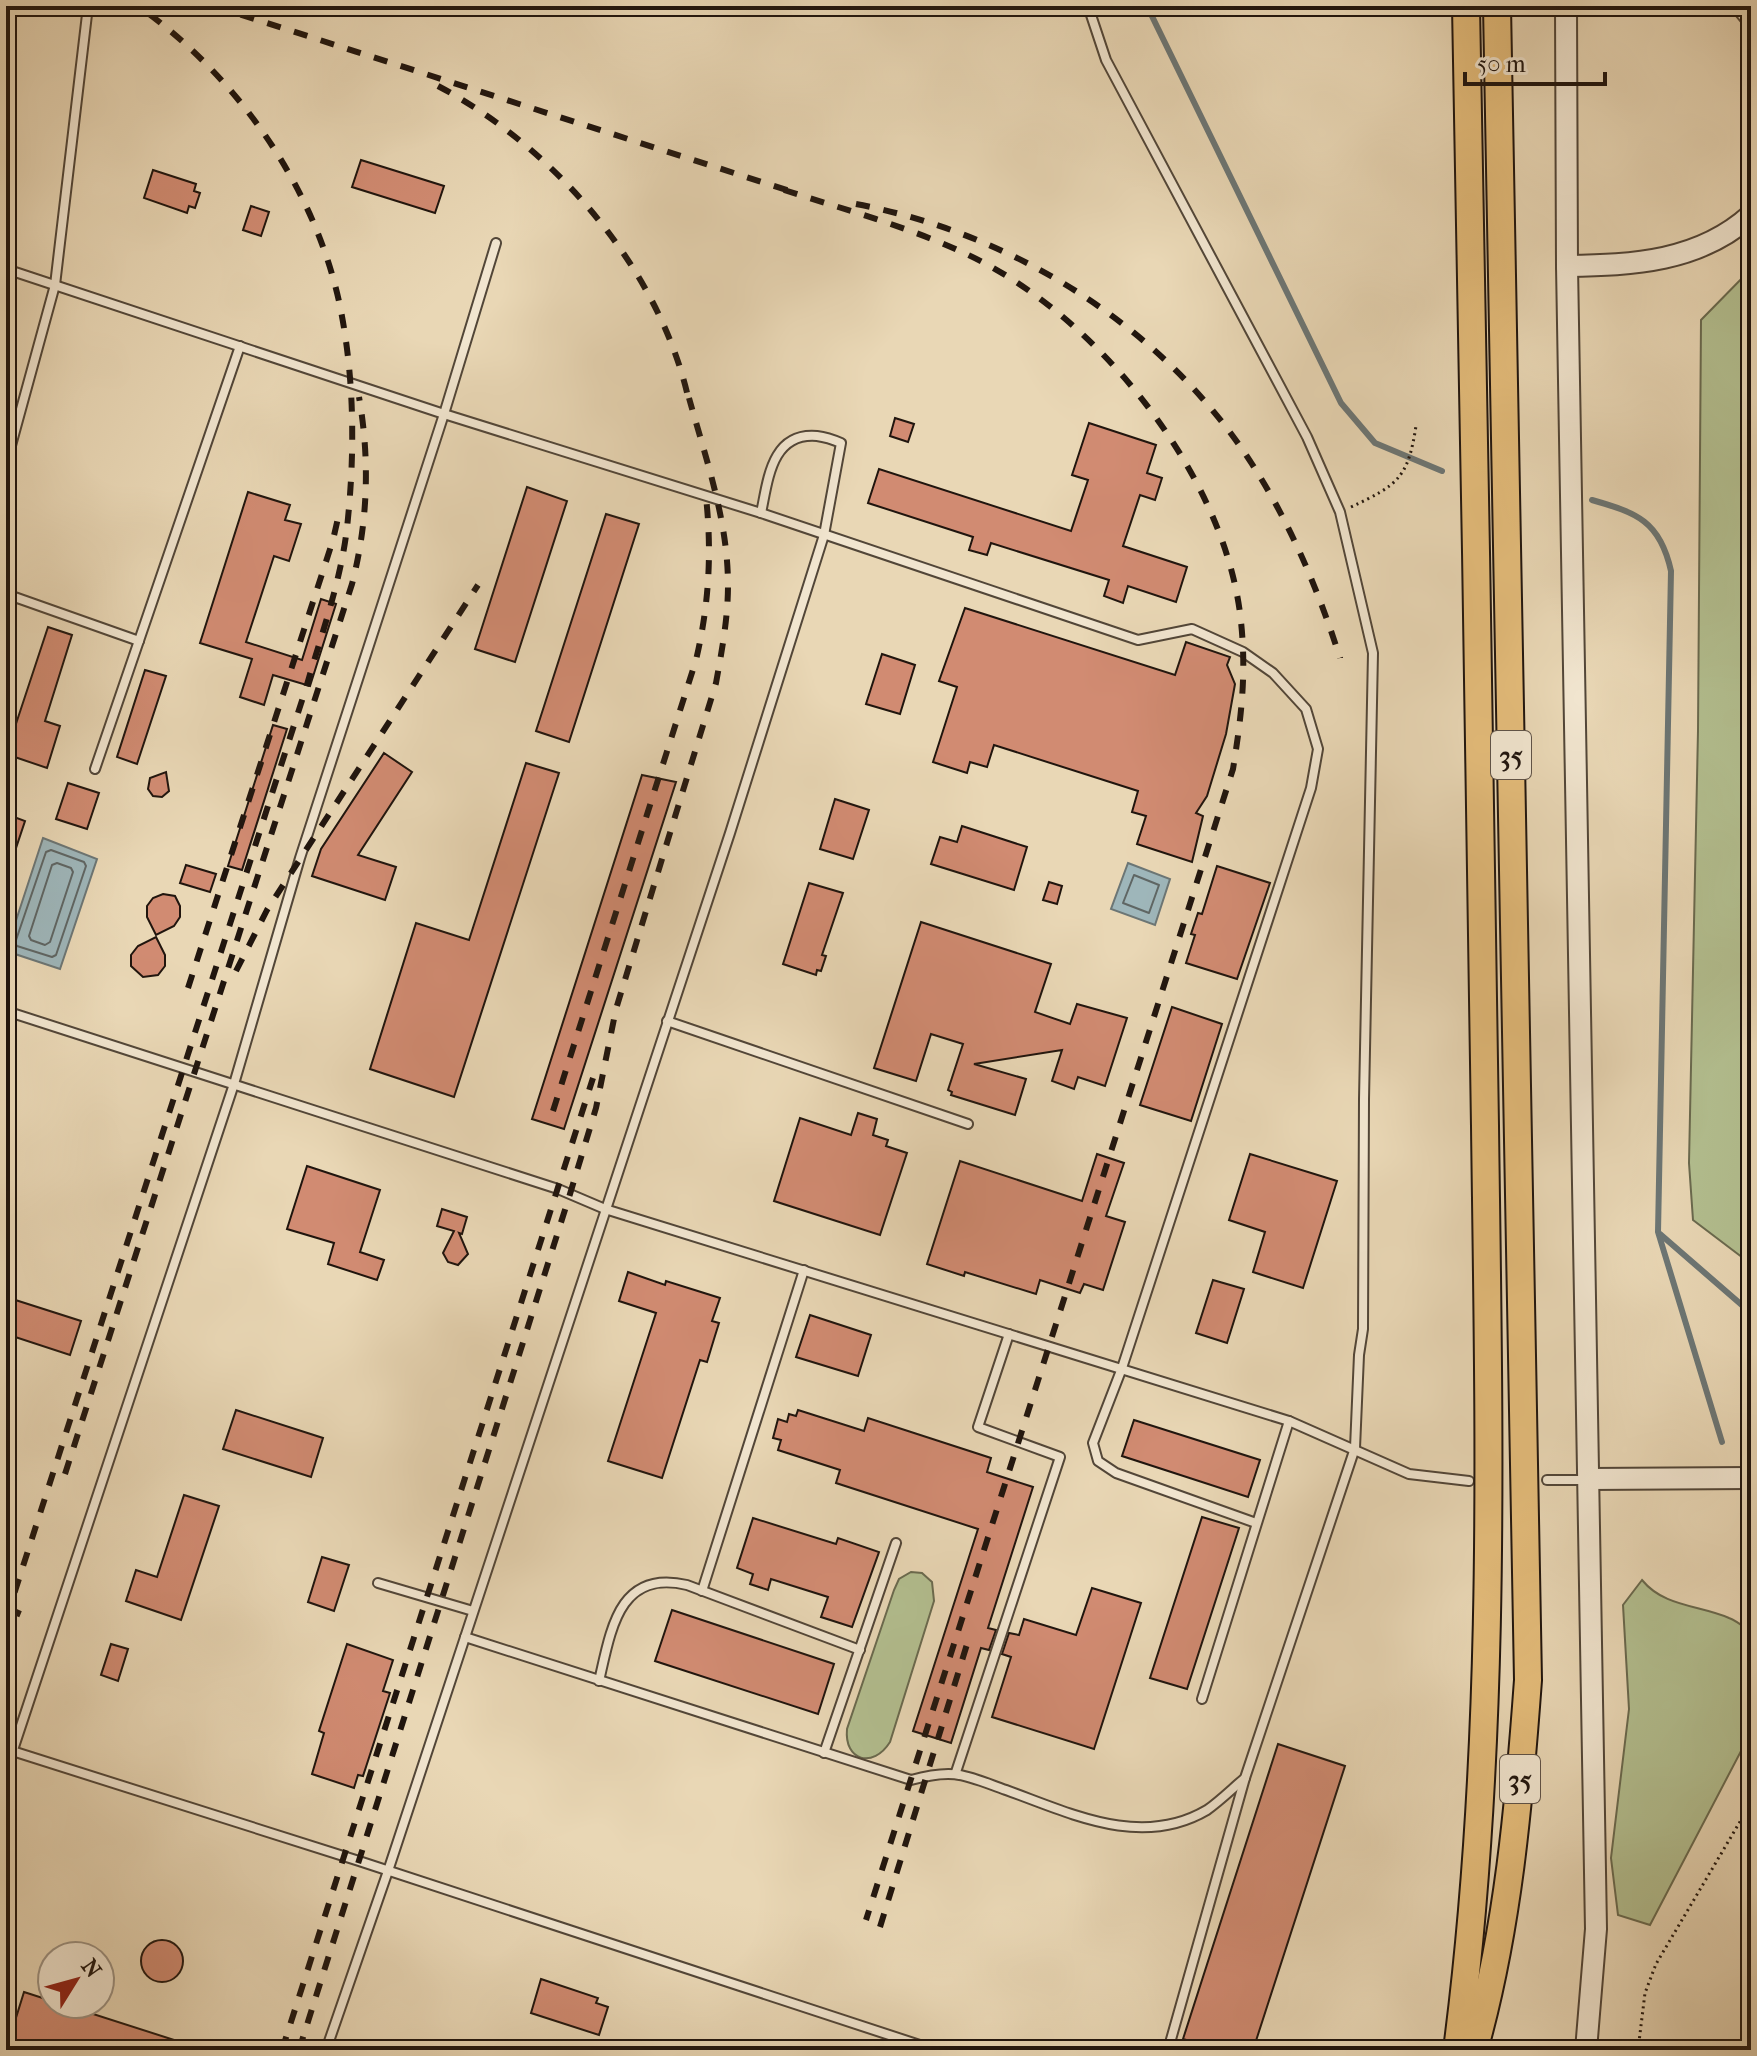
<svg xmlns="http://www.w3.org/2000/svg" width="1757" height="2056" font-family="'IM FELL French Canon',serif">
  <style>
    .green { fill: #b3bf90; stroke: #6a6a4f; stroke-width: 2 }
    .water { fill: #9eb6ba; stroke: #6c7675; stroke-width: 2 }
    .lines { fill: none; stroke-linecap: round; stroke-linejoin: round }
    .shore { stroke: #5f6664; stroke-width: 2 }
    .stream { stroke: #6c7675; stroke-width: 6 }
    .building { fill: #d18b72; stroke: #20150e; stroke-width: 2 }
    .service-casing { stroke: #524638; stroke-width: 12 }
    .tertiary-casing { stroke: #524638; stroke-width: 24 }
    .trunk-casing { stroke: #20150e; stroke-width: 30 }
    .path { stroke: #20150e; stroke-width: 3; stroke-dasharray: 2 4; stroke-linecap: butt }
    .service { stroke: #f1e5cf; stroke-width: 8 }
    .tertiary { stroke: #f1e5cf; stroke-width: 20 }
    .trunk { stroke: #e4bc7a; stroke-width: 26 }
    .rail { stroke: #20150e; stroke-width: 6; stroke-dasharray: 14 14; stroke-linecap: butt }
    .labels { text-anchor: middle; stroke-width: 8; stroke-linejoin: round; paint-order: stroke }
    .shield { fill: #f1e5cf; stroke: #5f5348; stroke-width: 2 }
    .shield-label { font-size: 28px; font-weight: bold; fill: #20150e }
  </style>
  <rect width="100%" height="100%" fill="#e9d7b5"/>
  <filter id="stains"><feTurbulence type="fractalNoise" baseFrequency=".0025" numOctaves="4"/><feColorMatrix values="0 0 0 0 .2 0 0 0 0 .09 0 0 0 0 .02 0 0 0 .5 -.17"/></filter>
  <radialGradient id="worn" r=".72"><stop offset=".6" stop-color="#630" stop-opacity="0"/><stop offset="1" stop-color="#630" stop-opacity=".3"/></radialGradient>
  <g class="green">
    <path d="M1751 269V1264L1693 1220 1689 1163 1698 731 1701 320Z"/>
    <path d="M911 1572 922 1573 932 1582 934 1601 890 1742C873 1769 844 1761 847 1729L894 1590 899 1579Z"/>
    <path d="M1642 1580C1664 1607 1699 1605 1729 1618 1737 1621 1744 1627 1751 1632V1732L1650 1925 1618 1915 1611 1858 1629 1709 1623 1605Z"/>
  </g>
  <g class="water">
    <path d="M43 838 97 859 60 969 6 951Z"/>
    <path d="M1128 863 1170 879 1155 925 1111 909Z"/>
  </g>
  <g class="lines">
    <g class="shore">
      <path d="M51 850 84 862 86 866 56 955 52 957 17 946 15 943 46 852Z"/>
      <path d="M57 863 71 868 73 872 50 942 45 945 31 940 29 936 52 865Z"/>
      <path d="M1134 875 1159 885 1149 913 1123 903Z"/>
    </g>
    <g class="stream">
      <path d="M1147 6 1341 403 1375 443 1442 471"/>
      <path d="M1592 500C1637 513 1660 521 1671 571L1658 1232 1722 1442"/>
      <path d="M1660 1234 1751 1313"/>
      <path d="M1743 1514 1751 1548"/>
    </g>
  </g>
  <g class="building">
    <path d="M361 160 444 186 435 213 352 187Z"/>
    <path d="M153 170 196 184 194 191 200 193 195 208 189 206 187 213 144 198Z"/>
    <path d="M251 206 269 212 261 236 243 230Z"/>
    <path d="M895 418 914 424 908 442 890 436Z"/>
    <path d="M1089 423 1156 445 1147 473 1162 478 1155 500 1140 495 1123 546 1187 567 1176 602 1128 586 1123 603 1104 596 1109 580 991 543 987 555 969 550 973 537 868 503 879 469 1071 531 1088 480 1072 475Z"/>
    <path d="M527 487 567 501 515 662 475 649Z"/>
    <path d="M248 492 290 505 285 520 301 524 289 561 274 556 246 642 302 660 321 599 336 604 310 686 273 675 264 705 240 697 252 659 200 643Z"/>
    <path d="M606 514 639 524 569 742 536 731Z"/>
    <path d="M965 608 1175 675 1186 642 1230 657 1227 665 1235 684 1226 734 1207 796 1196 813 1203 816 1192 862 1137 844 1146 816 1132 812 1138 791 994 745 987 767 970 762 967 773 933 762 957 687 939 681Z"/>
    <path d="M48 627 72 635 45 721 60 726 47 768 6 754Z"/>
    <path d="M882 654 915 665 900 714 866 704Z"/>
    <path d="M145 670 166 676 137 764 117 757Z"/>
    <path d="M273 725 287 729 242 870 228 866Z"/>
    <path d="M384 753 412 772 358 855 396 867 385 900 312 876 321 849Z"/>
    <path d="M526 763 559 773 454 1097 370 1069 416 923 469 940Z"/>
    <path d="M166 772 169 791 162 797 153 796 148 789 150 778Z"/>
    <path d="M642 775 676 782 564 1129 532 1119Z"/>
    <path d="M68 783 99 793 87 829 56 819Z"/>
    <path d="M835 799 869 810 853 859 820 849Z"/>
    <path d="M6 814 25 821 9 869 6 868Z"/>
    <path d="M962 826 1027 847 1014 890 931 864 940 837 957 842Z"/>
    <path d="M186 865 216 874 210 892 180 883Z"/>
    <path d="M1217 866 1270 883 1237 979 1186 963 1195 935 1191 934 1198 913 1202 914Z"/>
    <path d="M1049 882 1062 886 1057 904 1043 900Z"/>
    <path d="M809 883 843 893 822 955 826 956 821 971 817 970 816 975 783 964Z"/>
    <path d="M163 894 175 896 180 906V917L174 926 156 935 147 917V906L153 898Z"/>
    <path d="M921 922 1051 964 1035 1012 1070 1024 1077 1004 1127 1018 1105 1086 1078 1077 1074 1089 1052 1081 1062 1050 974 1064 1026 1079 1015 1115 951 1095 952 1092 948 1090 963 1044 931 1034 916 1081 874 1068Z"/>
    <path d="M156 937 165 955V966L158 975 143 977 131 966V955L138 946Z"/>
    <path d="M1172 1007 1222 1024 1191 1121 1140 1105Z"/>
    <path d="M858 1113 877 1119 873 1135 888 1140 886 1146 907 1153 880 1235 774 1201 800 1118 851 1135Z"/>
    <path d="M1097 1154 1124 1163 1106 1216 1125 1222 1103 1290 1084 1284 1080 1293 1040 1280 1036 1294 965 1272 964 1276 927 1264 960 1161 1082 1201Z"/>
    <path d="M1250 1154 1337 1181 1303 1288 1253 1272 1265 1232 1229 1220Z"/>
    <path d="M307 1166 380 1190 360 1252 384 1260 377 1280 328 1264 334 1243 287 1229Z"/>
    <path d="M442 1209 467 1217 462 1234 459 1233 468 1254 458 1265 448 1262 443 1253 454 1231 437 1226Z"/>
    <path d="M628 1272 665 1285 666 1281 720 1298 712 1321 719 1323 714 1339 707 1362 700 1360 662 1478 608 1461 656 1313 619 1301Z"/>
    <path d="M1213 1280 1244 1289 1227 1343 1196 1333Z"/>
    <path d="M6 1297 81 1321 70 1355 6 1334Z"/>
    <path d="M810 1315 871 1335 858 1376 796 1357Z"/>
    <path d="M236 1410 323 1438 311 1477 223 1449Z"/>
    <path d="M798 1410 864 1431 868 1418 991 1458 987 1472 1033 1487 988 1628 996 1630 989 1650 981 1648 951 1743 913 1731 978 1529 836 1483 840 1470 778 1450 781 1440 773 1438 778 1419 787 1422 789 1414 796 1416Z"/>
    <path d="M1134 1420 1260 1460 1248 1497 1122 1456Z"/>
    <path d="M184 1495 219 1506 181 1620 126 1601 136 1570 157 1577Z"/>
    <path d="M1202 1517 1239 1528 1187 1689 1150 1678Z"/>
    <path d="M753 1518 836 1544 838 1538 879 1552 852 1627 821 1617 828 1597 771 1579 768 1590 750 1584 753 1574 737 1568Z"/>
    <path d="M322 1557 349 1565 334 1611 308 1602Z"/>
    <path d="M1092 1588 1141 1603 1094 1749 992 1717 1011 1657 1002 1654 1009 1633 1019 1635 1024 1619 1076 1635Z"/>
    <path d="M672 1610 834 1664 818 1714 655 1661Z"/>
    <path d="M111 1644 128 1649 118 1681 101 1675Z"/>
    <path d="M347 1644 393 1660 383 1691 390 1693 363 1776 358 1775 354 1788 312 1774 324 1733 319 1731Z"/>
    <path d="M1278 1744 1345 1766 1253 2050H1219L1183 2039Z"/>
    <circle cx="162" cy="1961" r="21"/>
    <path d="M541 1979 598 1998 596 2003 608 2007 599 2035 531 2013Z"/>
    <path d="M24 1992 52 2001V2004H62L196 2047V2050H6Z"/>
  </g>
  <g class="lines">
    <defs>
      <g id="service">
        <path d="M6 269 444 414 761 513 1138 640 1192 629 1243 652 1273 673 1306 709 1318 749 1311 788 1122 1368 1093 1443 1098 1461 1116 1473 1256 1523"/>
        <path d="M6 464 55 285 88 6"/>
        <path d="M6 594 139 641"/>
        <path d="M95 769 240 346"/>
        <path d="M6 1011 558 1189 605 1209 1289 1421 1409 1474 1469 1481"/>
        <path d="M667 1021 968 1124"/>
        <path d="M1547 1480H1586"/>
        <path d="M378 1583 473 1611"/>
        <path d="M702 1591 804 1270"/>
        <path d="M465 1637 911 1780C955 1768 964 1775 1006 1790 1070 1813 1141 1849 1207 1810 1220 1801 1233 1788 1245 1778L1355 1448 1359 1355 1363 1329 1364 1099 1373 653 1340 512 1307 437 1106 60 1088 6"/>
        <path d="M599 1681C611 1629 619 1569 687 1585L860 1650"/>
        <path d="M1202 1699 1289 1421"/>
        <path d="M6 1749 359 1861 935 2050"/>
        <path d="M824 1753 896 1543"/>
        <path d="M6 1771 234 1084 300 858 444 414 496 243"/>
        <path d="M956 1772 1060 1457 978 1427 1009 1334"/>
        <path d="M326 2050 388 1871 730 833 824 535 841 443C834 440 825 437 817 436 771 432 768 481 761 513"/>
        <path d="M1168 2050 1245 1778"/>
      </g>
      <g id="tertiary">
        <path d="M1566 6 1567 266 1596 1929 1586 2050"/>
        <path d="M1742 6 1751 17"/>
        <path d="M1567 266C1633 265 1699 262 1751 215"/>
        <path d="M1589 1479 1751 1478"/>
      </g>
      <g id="trunk">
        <path d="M1457 2050C1497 1743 1489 1435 1485 1126 1480 753 1473 379 1466 6"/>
        <path d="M1474 2050C1508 1930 1519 1804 1528 1680L1497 6"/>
      </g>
    </defs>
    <use href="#service" class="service-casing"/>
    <use href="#tertiary" class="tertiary-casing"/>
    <use href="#trunk" class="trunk-casing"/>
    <g class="path">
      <path d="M1351 507C1398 485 1408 478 1416 426"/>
      <path d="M1638 2050 1645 1993 1656 1964 1751 1803"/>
    </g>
    <use href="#service" class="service"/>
    <use href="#tertiary" class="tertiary"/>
    <use href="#trunk" class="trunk"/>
    <g class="rail">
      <path d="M214 6 793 192"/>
      <path d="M438 86C557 149 663 273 690 406"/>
      <path d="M784 190C852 212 925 231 988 265 1107 330 1222 476 1240 613 1247 669 1242 713 1233 769L866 1920"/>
      <path d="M856 204C1014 234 1164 327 1252 464 1291 525 1318 589 1340 658"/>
      <path d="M236 971 267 910 478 585"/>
      <path d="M188 988 333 540 338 518"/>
      <path d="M553 1111 696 660C709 605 712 553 706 497"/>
      <path d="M65 1474 352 584C368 522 370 460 359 397"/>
      <path d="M6 1619 306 688C322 632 343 576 348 518 355 448 354 375 340 306 315 187 237 76 138 6"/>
      <path d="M6 1642 19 1610"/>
      <path d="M880 1927 968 1641"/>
      <path d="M282 2050 593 1078"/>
      <path d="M299 2050 570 1194 596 1108 616 1009 716 683C722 650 728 618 728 585 728 521 706 459 689 398"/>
    </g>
  </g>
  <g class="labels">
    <g class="shield">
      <rect x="1491" y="731" width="40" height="48" rx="6"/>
      <rect x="1500" y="1755" width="40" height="48" rx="6"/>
    </g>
    <g class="shield-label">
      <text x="1511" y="765">35</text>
      <text x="1520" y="1789">35</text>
    </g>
  </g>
  <rect width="1757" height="2056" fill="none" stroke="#e9d7b5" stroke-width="32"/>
  <rect x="8" y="8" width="1741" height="2040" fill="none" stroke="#20150e" stroke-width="4"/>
  <rect x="16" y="16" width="1725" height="2024" fill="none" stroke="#20150e" stroke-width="2"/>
  <g transform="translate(76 1980) rotate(53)"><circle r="38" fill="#f1e5cf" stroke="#9d9282" stroke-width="2"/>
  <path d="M0-6L14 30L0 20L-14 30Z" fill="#8f2418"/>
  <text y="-12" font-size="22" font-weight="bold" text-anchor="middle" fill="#20150e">N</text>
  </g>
  <path d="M1465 72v12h140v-12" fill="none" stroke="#20150e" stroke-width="4"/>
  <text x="1477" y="72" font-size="24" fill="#20150e" stroke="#f1e5cf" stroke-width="6" paint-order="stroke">50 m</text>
  <rect width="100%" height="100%" filter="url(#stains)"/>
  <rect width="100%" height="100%" fill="url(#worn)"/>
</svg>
